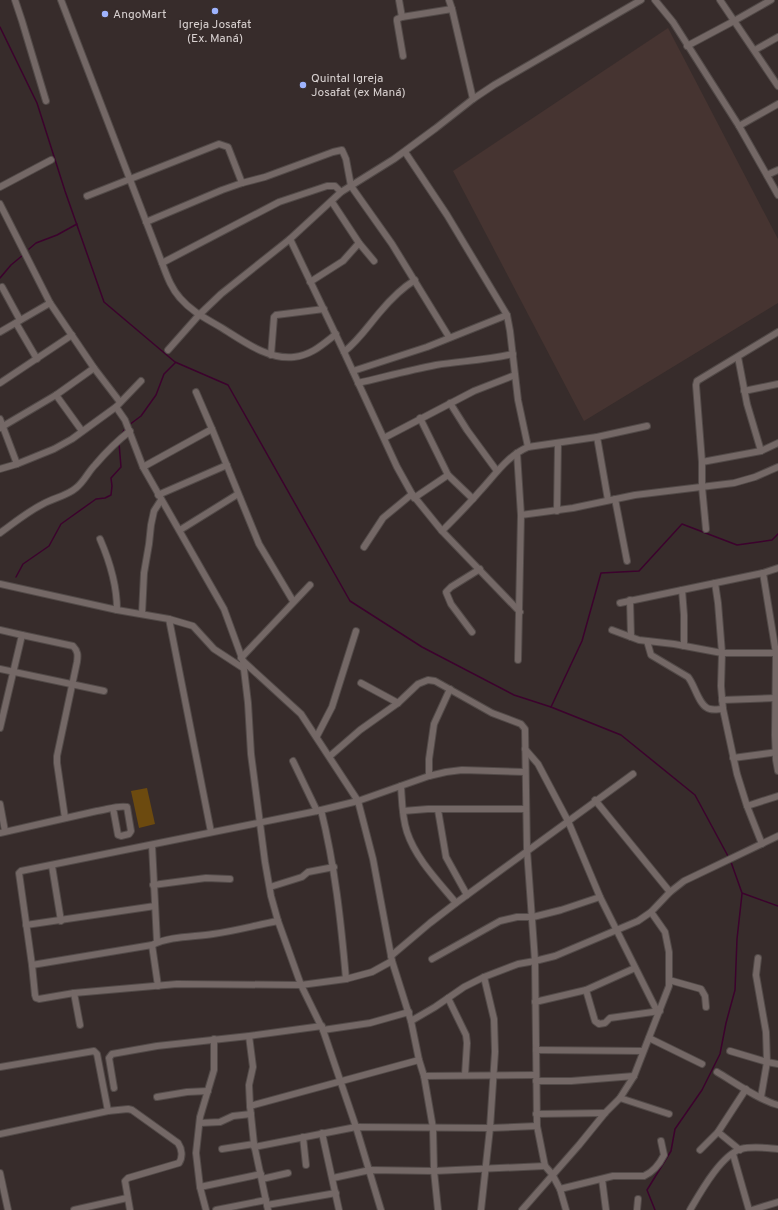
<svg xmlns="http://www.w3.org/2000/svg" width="778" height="1210" font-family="Overpass,sans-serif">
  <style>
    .built { fill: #463431 }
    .green { fill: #6c4a0f }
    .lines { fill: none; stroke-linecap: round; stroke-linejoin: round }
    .stream { stroke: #3c022d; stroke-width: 1.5 }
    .minor-casing { stroke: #524a48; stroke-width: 8 }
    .minor { stroke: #746866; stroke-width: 6 }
    .poi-dot { fill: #9eb3fd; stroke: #372c2b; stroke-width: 1.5 }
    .labels { text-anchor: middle; stroke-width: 3; stroke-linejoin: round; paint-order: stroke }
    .poi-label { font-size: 12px; fill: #d8d1d0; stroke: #372c2b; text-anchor: start }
  </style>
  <rect width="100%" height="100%" fill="#372c2b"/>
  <path class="built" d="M668 28 778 239V303L584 421 453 171Z"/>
  <path class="green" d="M147 788 155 824 139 828 131 791Z"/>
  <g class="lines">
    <g class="stream">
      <path d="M0 27 37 103 65 191 104 302 175 362 228 385 350 601 422 647 514 695 551 707"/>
      <path d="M29 249 36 243 57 235 77 224"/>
      <path d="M0 278 11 265 23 255"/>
      <path d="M129 425 141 416 156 395 164 374 175 363"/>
      <path d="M121 435 125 429"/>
      <path d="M16 577 23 564 49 546 61 524 96 499 105 498 111 495 112 486 111 478 121 467 119 443"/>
      <path d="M729 858 695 795 621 735 551 707 582 641 601 573 639 571 682 524 737 545 772 540 778 534"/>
      <path d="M731 862 742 893 778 906"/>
      <path d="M655 1210 647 1190 671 1151 675 1129 702 1090 720 1054 726 1023 735 990 737 939 742 894"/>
    </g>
    <defs>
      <g id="minor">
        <path d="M15 0 22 21 46 101"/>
        <path d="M61 0 162 263C167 276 171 288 180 298 192 312 207 319 222 328 243 341 268 360 294 357 312 355 323 344 336 334"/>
        <path d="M399 0 402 17"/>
        <path d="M449 0 452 9"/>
        <path d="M655 0 673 22 739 126 778 195"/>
        <path d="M720 0 778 86"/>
        <path d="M687 46 734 21 771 0"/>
        <path d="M755 50 778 37"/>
        <path d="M403 56 397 21V19L402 17 452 9 473 99"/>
        <path d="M739 126 778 104"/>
        <path d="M405 152 447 215 507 315 510 331 518 400 528 447"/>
        <path d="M767 175 778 170"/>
        <path d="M0 187 51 160"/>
        <path d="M87 196 219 144 228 147 242 183"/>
        <path d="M332 202 359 243 374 261"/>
        <path d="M0 204 50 303 94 368 120 402"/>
        <path d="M146 222 222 190 242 183 265 177 333 152 342 150 346 159 351 186 392 244 449 337"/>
        <path d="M290 239 344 352 397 467 412 494 442 531 520 612"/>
        <path d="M162 263 279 202 327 186H335L341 192"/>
        <path d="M310 282 343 261 359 243"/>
        <path d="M2 287 20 320"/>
        <path d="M16 323 37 359"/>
        <path d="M0 332 50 303"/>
        <path d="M168 350 199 315 221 294 290 239 341 192 394 159 436 128 473 99 494 85 641 0"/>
        <path d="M344 352C359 340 368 326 380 312 390 300 402 288 415 280"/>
        <path d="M271 355 274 317 276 315 324 309"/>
        <path d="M738 357 747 404 761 451"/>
        <path d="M353 371 427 347 507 315"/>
        <path d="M0 383 72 335"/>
        <path d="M358 383C384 377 410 370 436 365 462 361 487 360 513 354"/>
        <path d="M744 391 778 384"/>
        <path d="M196 392 212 429 259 544 293 601"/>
        <path d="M56 395 82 431"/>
        <path d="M450 403 467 430 497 471"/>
        <path d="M116 407 125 420 143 467 224 609 243 661 248 703 251 754 265 862 271 896 278 921 301 985 323 1030 356 1127 381 1210"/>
        <path d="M420 418 448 475 473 499"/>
        <path d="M0 419 17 464"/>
        <path d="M0 428 56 395 94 368"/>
        <path d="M597 437 608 500"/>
        <path d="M384 438 474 391 515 375"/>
        <path d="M517 453 521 515 518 660"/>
        <path d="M702 462 761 451 778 443"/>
        <path d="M143 467 212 429"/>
        <path d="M0 469 17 464 54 449 72 439 116 407 141 381"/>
        <path d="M158 495 227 465"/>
        <path d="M414 498 448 475"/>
        <path d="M615 499 627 561"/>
        <path d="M557 511 558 443"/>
        <path d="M521 515 573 508 635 495 734 483 755 477 778 467"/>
        <path d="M706 529 702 487V462L696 385 697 381 778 332"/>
        <path d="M180 530 238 494"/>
        <path d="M442 531C455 518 468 505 480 491 495 475 507 456 528 447L597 437 647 426"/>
        <path d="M0 533C14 523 27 512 43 504 53 498 67 496 76 488 84 482 88 472 95 465 106 452 117 441 130 431"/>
        <path d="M100 539C110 562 117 584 117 610"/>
        <path d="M364 547 383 518 412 494"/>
        <path d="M763 573 776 653 775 735 776 760 778 771"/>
        <path d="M715 583 718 603 722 653 721 686 723 709 737 774 747 806 762 844"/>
        <path d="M0 584 117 610 169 619 211 832"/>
        <path d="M682 590 684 615V646"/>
        <path d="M630 600 631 637"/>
        <path d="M620 603 763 573 778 568"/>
        <path d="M142 614 144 573 149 544 151 525 154 511 161 500"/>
        <path d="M169 619 193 626 214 649 243 668"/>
        <path d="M0 630 22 635 0 728"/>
        <path d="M612 630 639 640 674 644 722 653H778"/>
        <path d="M472 632 451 604 446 592 451 587 480 569"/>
        <path d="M22 635 73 646C78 651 78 655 77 662L57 756V763L65 818"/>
        <path d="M647 641 651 655 688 677C695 685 699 707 710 709 714 710 719 709 723 709"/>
        <path d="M241 658 310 585"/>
        <path d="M243 661 301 714 358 801 373 859 392 961 411 1021 419 1060 424 1076 433 1128 434 1171 438 1210"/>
        <path d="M0 669 104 691"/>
        <path d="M361 683 398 703"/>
        <path d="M722 700 776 698"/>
        <path d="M317 736 332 707 356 631"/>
        <path d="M525 749 538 764 568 821 600 897 657 1011"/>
        <path d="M330 756 360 730 398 703 418 684 428 680 435 681 492 713 521 724 525 729 527 850 535 961 537 1126 545 1166 552 1174 560 1189 566 1210"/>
        <path d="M733 758 778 752"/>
        <path d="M293 761 317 811"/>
        <path d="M429 776V759L434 724 450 689"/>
        <path d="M401 786C402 801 402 817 407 832 416 859 438 881 456 903"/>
        <path d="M595 800 670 892"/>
        <path d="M0 804 5 831"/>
        <path d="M747 806 778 796"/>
        <path d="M321 810C335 866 341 922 346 979"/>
        <path d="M438 810 446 857 467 895"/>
        <path d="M403 811 428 809H526"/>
        <path d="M0 833C32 826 65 818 97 811 106 810 118 805 127 807L131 831 129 834 121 836 118 835 113 808"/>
        <path d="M152 845 157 942"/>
        <path d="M52 866 61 921"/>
        <path d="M153 885 206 878 230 879"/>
        <path d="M270 887 302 877 308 872 334 867"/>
        <path d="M26 925 155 906"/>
        <path d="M152 945 158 986"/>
        <path d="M391 956 430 923 456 903 633 774"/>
        <path d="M758 958 756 975 766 1032 767 1062 761 1097"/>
        <path d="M432 959 500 921 517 917H533L561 910 600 897"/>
        <path d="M392 961 372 972 346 979 301 985 177 984 74 993 39 999 36 998 35 995 32 965 19 873 21 871 317 811 358 801 429 776 446 772 462 770 525 772"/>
        <path d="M32 965 152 945C170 936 193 937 213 934 235 931 256 925 278 921"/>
        <path d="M669 980 701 989 705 996 706 1007"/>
        <path d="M586 990 595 1021 599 1024 605 1023 610 1018 660 1011"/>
        <path d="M74 993 80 1025"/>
        <path d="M448 998 466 1035 467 1043 465 1075"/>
        <path d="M535 1002 586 990 635 968"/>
        <path d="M411 1021 435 1007 464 987 484 977 518 964 535 961 555 956 638 921 651 912 670 892 684 881 778 836"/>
        <path d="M323 1030 370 1023 409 1012"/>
        <path d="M249 1036 253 1067 249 1085 250 1106"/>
        <path d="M649 1038 702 1064"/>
        <path d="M536 1050 643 1051"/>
        <path d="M730 1051 767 1062 778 1064"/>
        <path d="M0 1067 94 1051 97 1054 108 1111"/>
        <path d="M717 1072C734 1082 759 1100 778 1105"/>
        <path d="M424 1076 536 1075"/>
        <path d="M536 1081H571L634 1076"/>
        <path d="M114 1088 109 1058 112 1054 157 1046 249 1036 322 1026"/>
        <path d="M157 1097 187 1092 208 1091"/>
        <path d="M620 1098 669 1114"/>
        <path d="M536 1114 605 1113"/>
        <path d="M200 1123 220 1122 233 1116 251 1114"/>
        <path d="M718 1132 740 1150"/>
        <path d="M322 1133 339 1210"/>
        <path d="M0 1134 108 1111 128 1109 132 1110 178 1143C182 1149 183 1157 179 1163L128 1178 125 1181 130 1210"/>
        <path d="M303 1137 306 1165"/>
        <path d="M254 1147 356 1127 490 1128 537 1126"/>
        <path d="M222 1149 254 1144"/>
        <path d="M700 1150 718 1132 746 1089"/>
        <path d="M733 1154 749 1210"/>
        <path d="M0 1173 8 1210"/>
        <path d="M333 1178 370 1170 434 1171 545 1166"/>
        <path d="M262 1179 288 1173"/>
        <path d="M602 1179 606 1210"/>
        <path d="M200 1187 261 1174"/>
        <path d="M560 1189 613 1176H644C653 1172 660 1163 664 1155L661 1141"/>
        <path d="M267 1205 336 1193"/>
        <path d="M74 1210 127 1198"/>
        <path d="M206 1210 200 1187 196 1153 200 1117 214 1070V1039"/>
        <path d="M216 1210 266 1200"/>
        <path d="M268 1210 254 1144 250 1106 419 1060"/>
        <path d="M481 1210 490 1128 495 1052 494 1019 484 977"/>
        <path d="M522 1210 579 1145 605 1113 620 1098 634 1076 669 986V952L665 932 651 912"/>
        <path d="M637 1210 638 1199"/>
        <path d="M690 1210C700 1193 721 1155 741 1149 753 1146 766 1148 778 1149"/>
        <path d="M752 1210 778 1202"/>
      </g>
    </defs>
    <use href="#minor" class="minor-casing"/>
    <use href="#minor" class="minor"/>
  </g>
  <g class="poi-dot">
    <circle cx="215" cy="11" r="4"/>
    <circle cx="105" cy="14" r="4"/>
    <circle cx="303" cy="85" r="4"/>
  </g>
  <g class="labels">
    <g class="poi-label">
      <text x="113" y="18">AngoMart</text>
      <text x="215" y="28" text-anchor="middle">Igreja Josafat<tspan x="215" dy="14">(Ex. Maná)</tspan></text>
      <text x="311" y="82">Quintal Igreja<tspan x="311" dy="14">Josafat (ex Maná)</tspan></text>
    </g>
  </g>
</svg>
